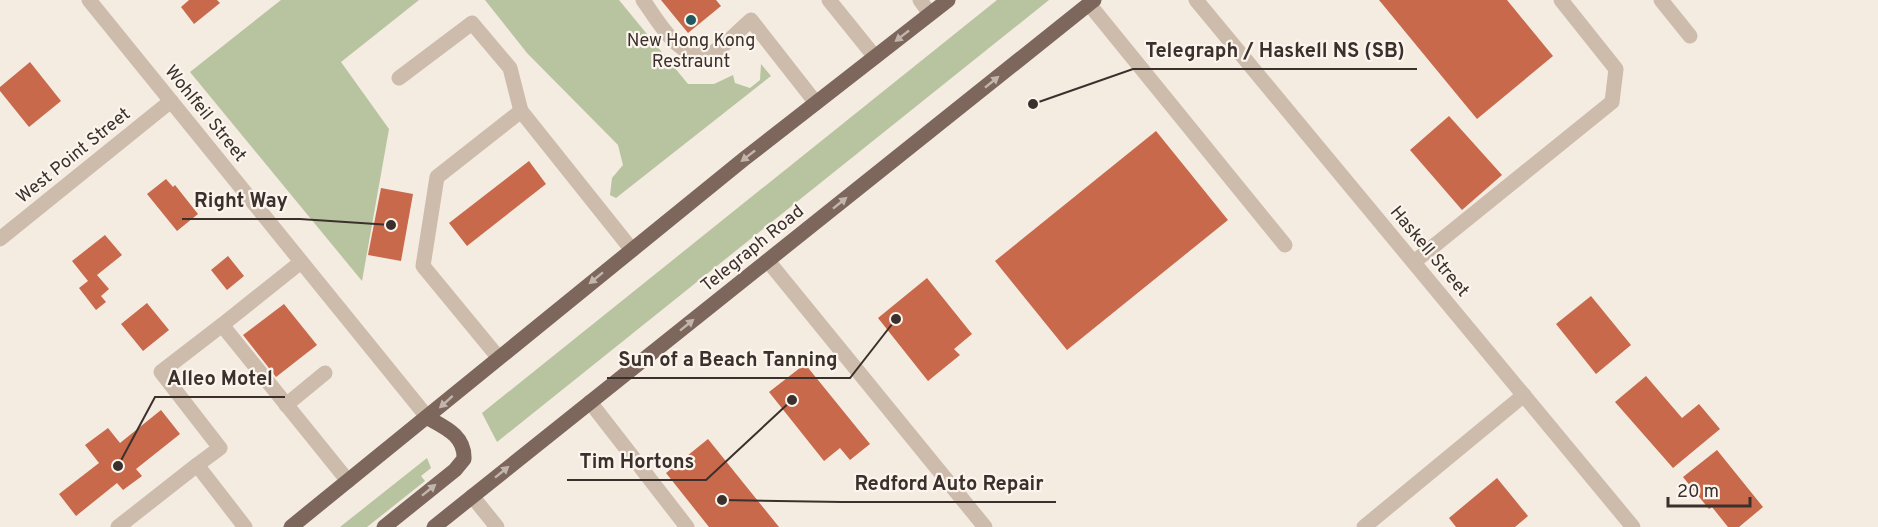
<svg xmlns="http://www.w3.org/2000/svg" width="1878" height="527" font-family="Overpass,sans-serif">
  <style>
    .green { fill: #b8c4a0 }
    .building { fill: #c8694b }
    .lines { fill: none; stroke-linecap: round; stroke-linejoin: round }
    .minor { stroke: #cdbbac; stroke-width: 15 }
    .major { stroke: #7d675c; stroke-width: 15 }
    .oneway { fill: #c2b5ac }
    .poi-dot { fill: #1f5a5e; stroke: #fbf5ee; stroke-width: 2 }
    .labels { text-anchor: middle; stroke-width: 4.5; stroke-linejoin: round; paint-order: stroke }
    .poi-label { font-size: 18px; fill: #3b302b; stroke: #fbf5ee }
    .street-label { font-size: 18px; fill: #3b302b; stroke: #fbf5ee }
    .leader { fill: none; stroke: #3b302b; stroke-width: 2 }
    .callout-dot { fill: #3b302b; stroke: #fbf5ee; stroke-width: 2 }
    .callout-label { font-size: 20px; text-anchor: middle; font-weight: bold; fill: #3b302b; stroke: #fbf5ee; stroke-width: 4.5; stroke-linejoin: round; paint-order: stroke }
  </style>
  <rect width="100%" height="100%" fill="#f4ebe1"/>
  <g class="green">
    <path d="M281 0H419L341 62 389 129 362 281 190 72Z"/>
    <path d="M485 0H619L688 84H714L733 75 735 83 750 88 760 80 761 64 771 76 616 198 610 195 612 178 623 165 618 145 527 53Z"/>
    <path d="M997 0H1049L497 442 482 413Z"/>
    <path d="M427 458 431 468 421 476 425 481 367 527H340Z"/>
  </g>
  <g class="building">
    <path d="M189 0H217L220 3 194 24 181 7Z"/>
    <path d="M661 0H716L721 6 688 33Z"/>
    <path d="M1379 0H1507L1553 56 1477 119Z"/>
    <path d="M30 62 61 101 29 127 0 91V87Z"/>
    <path d="M1449 116 1502 175 1462 210 1410 150Z"/>
    <path d="M1156 131 1228 220 1067 350 995 261Z"/>
    <path d="M529 161 546 184 467 246 449 223Z"/>
    <path d="M166 179 173 187 175 185 198 214 177 231 147 194Z"/>
    <path d="M381 188 413 194 401 261 368 255Z"/>
    <path d="M105 235 122 255 97 275 109 289 101 296 106 302 96 310 79 288 88 281 72 261Z"/>
    <path d="M228 256 244 276 227 290 211 270Z"/>
    <path d="M927 278 972 334 954 349 960 355 928 381 878 318Z"/>
    <path d="M1591 296 1631 345 1596 374 1556 324Z"/>
    <path d="M147 303 169 330 143 351 121 324Z"/>
    <path d="M284 304 317 345 276 377 243 335Z"/>
    <path d="M805 364 870 444 850 460 840 448 824 461 769 392Z"/>
    <path d="M1646 376 1682 418 1699 404 1720 429 1673 468 1615 402Z"/>
    <path d="M161 410 180 434 136 469 142 476 123 490 117 483 76 516 59 494 99 463 85 445 108 428 120 443Z"/>
    <path d="M708 439 779 527H709L666 473Z"/>
    <path d="M1717 450 1763 507 1739 527H1728L1712 507 1709 509 1683 477Z"/>
    <path d="M1497 478 1528 516 1515 527H1456L1449 518Z"/>
  </g>
  <g class="lines">
    <g class="minor">
      <path d="M89 0 428 418"/>
      <path d="M643 0C657 19 681 65 711 53 725 47 739 30 751 20L816 103"/>
      <path d="M829 0 875 57"/>
      <path d="M920 0 930 14"/>
      <path d="M1196 0 1633 527"/>
      <path d="M1661 0 1690 36"/>
      <path d="M1089 4 1285 245"/>
      <path d="M399 78 472 23 510 68 521 111"/>
      <path d="M0 239 171 101"/>
      <path d="M768 261 985 527"/>
      <path d="M1414 262 1612 102 1616 69 1561 0"/>
      <path d="M222 325 301 262"/>
      <path d="M498 357 423 266 437 177 521 111 632 250"/>
      <path d="M590 402 687 527"/>
      <path d="M286 405 325 373"/>
      <path d="M197 465 220 448 161 372 222 325 348 481"/>
      <path d="M472 496 497 527"/>
      <path d="M118 527 197 465 245 527"/>
      <path d="M1364 527 1524 395"/>
    </g>
    <g class="major">
      <path d="M291 527 744 159 948 0"/>
      <path d="M384 527 455 470 464 459C465 436 446 428 428 418"/>
      <path d="M434 527 1094 0"/>
    </g>
  </g>
  <defs><path id="oneway-solid" d="M-6-.8H1V-3.2L6.5 0L1 3.2V.8H-6Z" transform="scale(1.5)"/></defs>
  <g class="oneway">
    <use href="#oneway-solid" transform="translate(902 36) rotate(142)"/>
    <use href="#oneway-solid" transform="translate(992 82) rotate(-39)"/>
    <use href="#oneway-solid" transform="translate(748 156) rotate(142)"/>
    <use href="#oneway-solid" transform="translate(840 203) rotate(-39)"/>
    <use href="#oneway-solid" transform="translate(596 278) rotate(141)"/>
    <use href="#oneway-solid" transform="translate(687 325) rotate(-39)"/>
    <use href="#oneway-solid" transform="translate(446 402) rotate(138)"/>
    <use href="#oneway-solid" transform="translate(502 472) rotate(-39)"/>
    <use href="#oneway-solid" transform="translate(429 490) rotate(-39)"/>
  </g>
  <circle class="poi-dot" cx="691" cy="20" r="6"/>
  <g class="labels">
    <g class="poi-label">
      <text x="691" y="46">New Hong Kong<tspan x="691" dy="21">Restraunt</tspan></text>
    </g>
    <g class="street-label">
      <text transform="translate(206 113) rotate(51)" y="6">Wohlfeil Street</text>
      <text transform="translate(73 155) rotate(-39)" y="6">West Point Street</text>
      <text transform="translate(752 248) rotate(-39)" y="6">Telegraph Road</text>
      <text transform="translate(1430 251) rotate(50)" y="6">Haskell Street</text>
    </g>
  </g>
  <path class="leader" d="M1033 104L1133 69H1417M391 225L300 219H182M896 319L850 378H607M118 466L155 397H285M792 400L706 480H567M722 500L842 502H1056"/>
  <g class="callout-dot">
    <circle cx="1033" cy="104" r="6"/>
    <circle cx="391" cy="225" r="6"/>
    <circle cx="896" cy="319" r="6"/>
    <circle cx="118" cy="466" r="6"/>
    <circle cx="792" cy="400" r="6"/>
    <circle cx="722" cy="500" r="6"/>
  </g>
  <g class="callout-label">
    <text x="1275" y="57">Telegraph / Haskell NS (SB)</text>
    <text x="241" y="207">Right Way</text>
    <text x="728" y="366">Sun of a Beach Tanning</text>
    <text x="220" y="385">Alleo Motel</text>
    <text x="637" y="468">Tim Hortons</text>
    <text x="949" y="490">Redford Auto Repair</text>
  </g>
  <path d="M1668 497v9h82v-9" fill="none" stroke="#3b302b" stroke-width="3"/>
  <text x="1677" y="497" font-size="18" fill="#3b302b" stroke="#fbf5ee" stroke-width="4.5" paint-order="stroke">20 m</text>
</svg>
